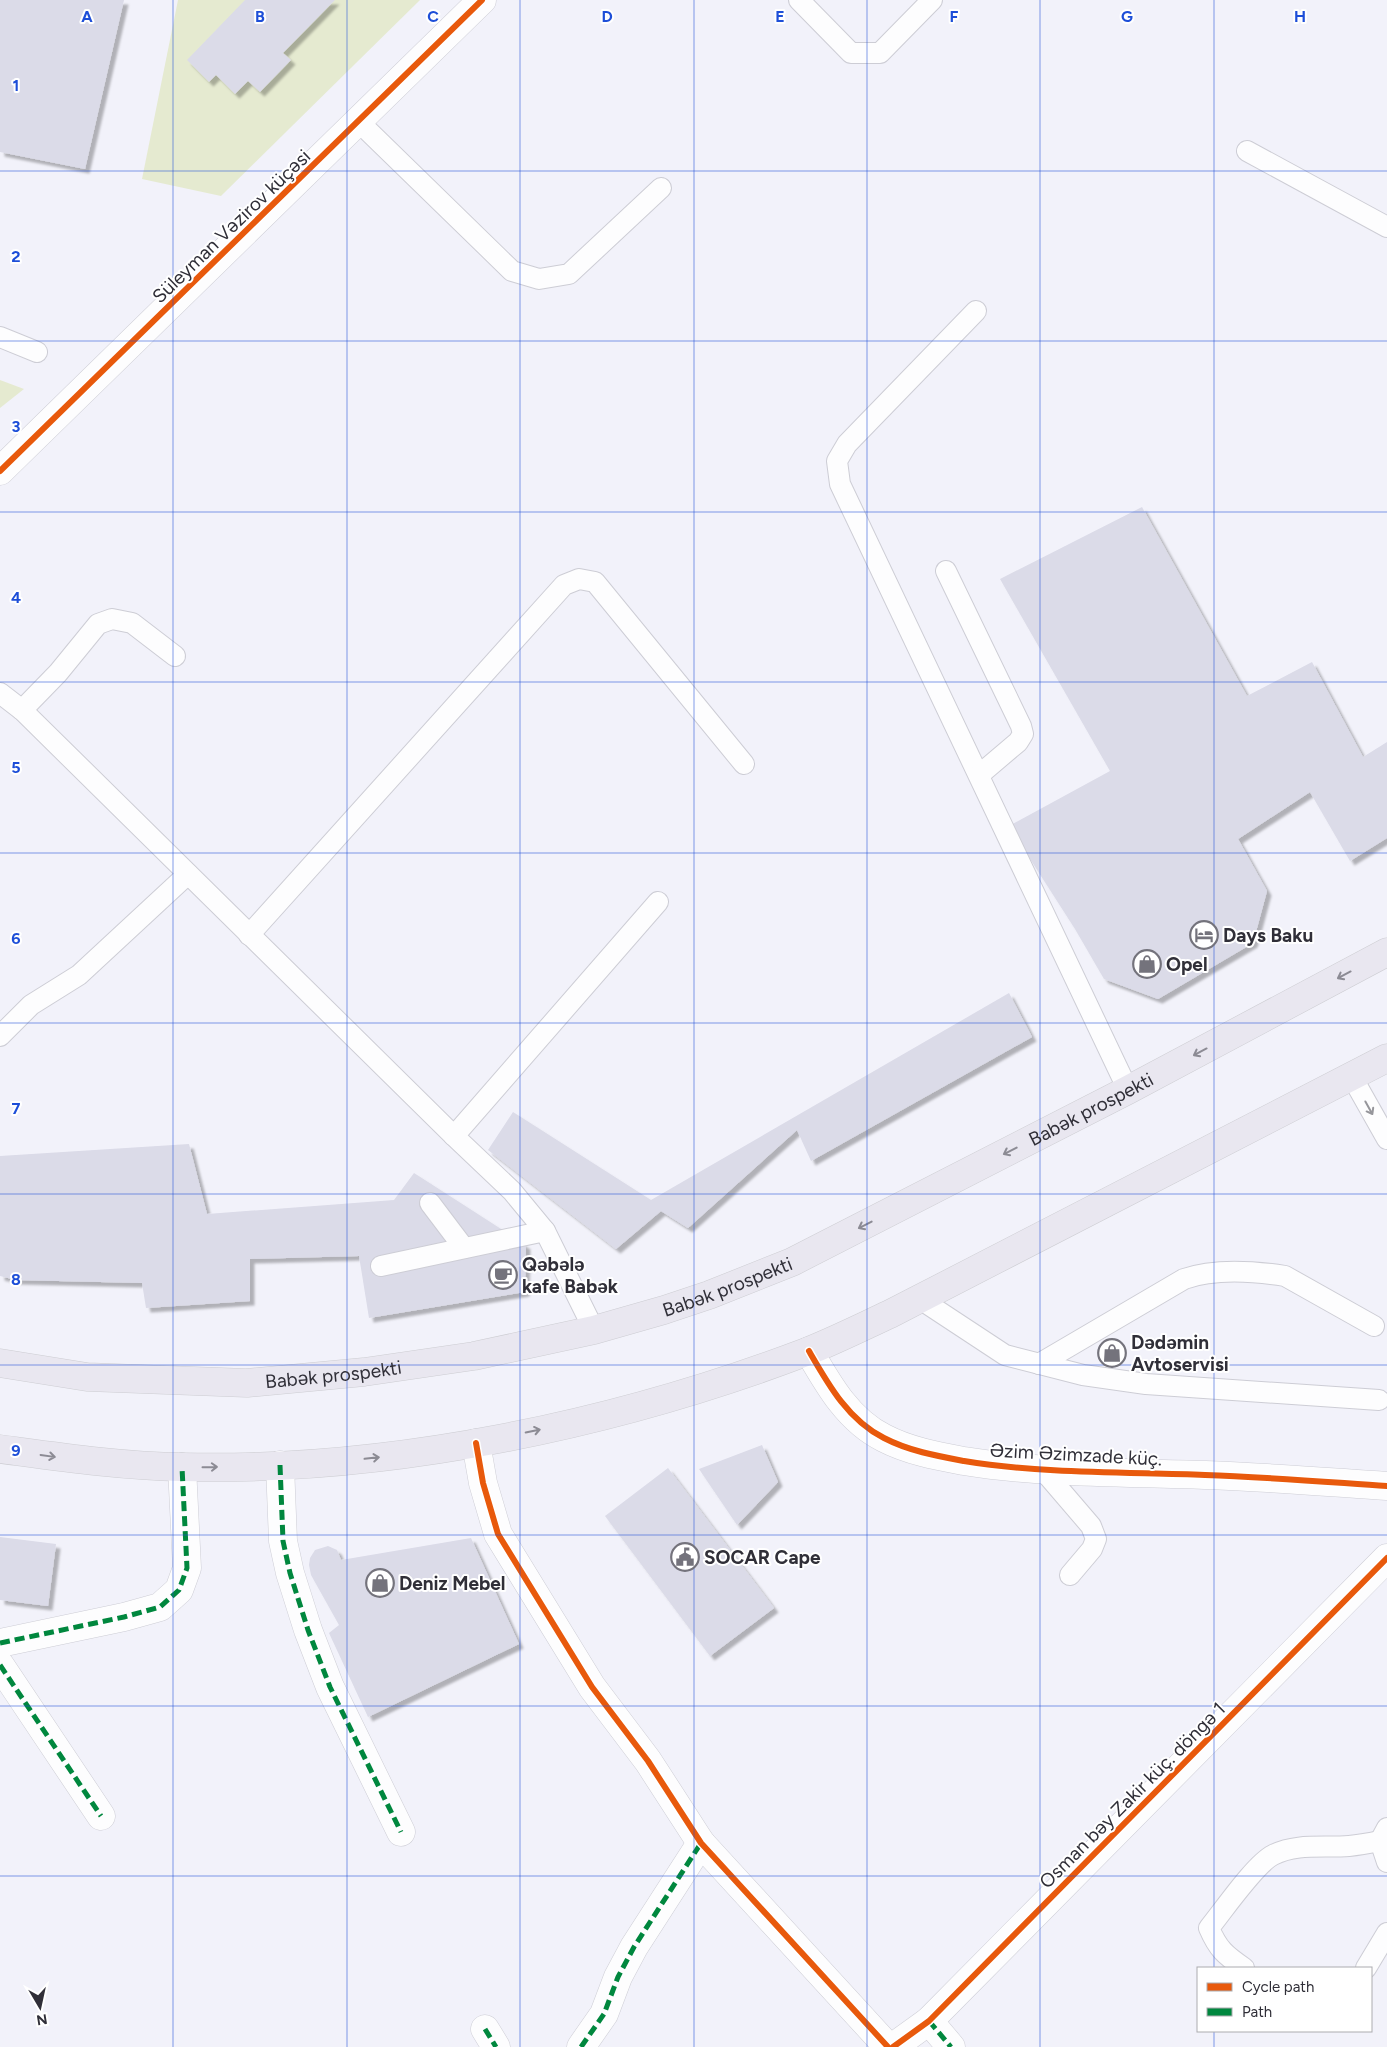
<svg xmlns="http://www.w3.org/2000/svg" width="1387" height="2047" font-family="Figtree,sans-serif">
  <style>
    .green { fill: #e5ead0 }
    .building { fill: #dbdbe8; filter: url(#shadow) }
    .lines { fill: none; stroke-linecap: round; stroke-linejoin: round }
    .lane-casing { stroke: #cdcdd5; stroke-width: 22 }
    .street-casing { stroke: #cdcdd5; stroke-width: 29 }
    .secondary-casing { stroke: #cdcdd5; stroke-width: 29 }
    .primary-casing { stroke: #cdcdd2; stroke-width: 29 }
    .lane { stroke: #fdfdfe; stroke-width: 20 }
    .street { stroke: #fdfdfe; stroke-width: 28 }
    .secondary { stroke: #fdfdfe; stroke-width: 28 }
    .primary { stroke: #e9e7f0; stroke-width: 28 }
    .quiet { stroke: #00873e; stroke-width: 5; stroke-dasharray: 10 5; stroke-linecap: butt }
    .cycleway-casing { stroke: #fff; stroke-width: 9 }
    .cycleway { stroke: #e8590c; stroke-width: 6 }
    .oneway { stroke: #8c8b94 }
    .oneway2 { stroke: #96969b }
    .grid { fill: none; stroke: #1d4ed8; stroke-width: 1; stroke-opacity: 0.55 }
    .labels { text-anchor: middle; stroke-width: 4; stroke-linejoin: round; paint-order: stroke }
    .street-label { font-size: 19px; fill: #302f38; stroke: #fff }
    .poi-label { font-size: 19px; font-weight: bold; fill: #302f38; stroke: #fff; text-anchor: start }
    .grid-label { font-size: 16px; text-anchor: middle; font-weight: bold; fill: #1d4ed8; stroke: #fff; stroke-width: 4; stroke-linejoin: round; paint-order: stroke }
  </style>
  <defs>
    <filter id="shadow"><feDropShadow dx="4.5" dy="4.5" stdDeviation="1" flood-color="#0004"/></filter>
  </defs>
  <rect width="100%" height="100%" fill="#f2f2fa"/>
  <g class="green">
    <path d="M178 0H420L221 196 142 179Z"/>
    <path d="M0 380 24 389 0 408Z"/>
  </g>
  <g class="building">
    <path d="M0 0H124L85 169 0 152Z"/>
    <path d="M245 0H335L283 53 291 60 260 92 248 81 235 94 216 75 209 82 187 60Z"/>
    <path d="M1142 507 1247 696 1312 662 1363 757 1387 742V838L1350 861 1310 792 1238 839 1267 891 1253 943 1158 999 1104 979 1075 929 1009 826 1110 771 1000 579Z"/>
    <path d="M1009 993 1032 1037 811 1161 797 1130 688 1228 661 1211 616 1249 488 1150 513 1112 651 1200Z"/>
    <path d="M189 1144 207 1214 394 1200 414 1173 526 1245 525 1292 369 1318 359 1256 250 1259V1301L146 1308 142 1283 16 1280 0 1276V1156Z"/>
    <path d="M762 1445 778 1482 737 1525 699 1469Z"/>
    <path d="M668 1468 774 1608 710 1656 605 1516Z"/>
    <path d="M0 1537 56 1544 48 1606 0 1600Z"/>
    <path d="M471 1538 519 1644 368 1717 329 1633 339 1625 311 1575 309 1565 310 1558 315 1550 328 1546 337 1550 341 1560Z"/>
  </g>
  <g class="lines">
    <defs>
      <g id="lane">
        <path d="M799 0 851 53H880L932 0"/>
        <path d="M359 122 512 271 539 279 569 274 661 188"/>
        <path d="M1247 151 1387 227"/>
        <path d="M976 311 847 444 837 461 840 484 1128 1090"/>
        <path d="M0 337 37 352"/>
        <path d="M946 571 1021 726 1023 734 1018 742 979 775"/>
        <path d="M0 693 22 710 454 1136 512 1191 545 1231 594 1330"/>
        <path d="M22 710 58 673 98 624 112 619 132 623 175 656"/>
        <path d="M249 935 564 585 579 579 595 582 744 764"/>
        <path d="M0 1036 31 1005 79 975 188 874"/>
        <path d="M1352 1077 1387 1139"/>
        <path d="M454 1136 658 902"/>
        <path d="M430 1203 464 1248"/>
        <path d="M381 1266 545 1231"/>
        <path d="M920 1299 1005 1355 1083 1375 1146 1384 1379 1400"/>
        <path d="M1039 1364 1184 1279C1215 1268 1253 1271 1285 1276L1374 1326"/>
        <path d="M1043 1470 1091 1526 1096 1539 1092 1549 1070 1575"/>
        <path d="M1387 1828 1380 1841 1387 1862"/>
        <path d="M1244 1968C1225 1955 1218 1949 1209 1928 1223 1911 1255 1864 1273 1855 1296 1843 1324 1848 1349 1846 1359 1845 1370 1843 1380 1841"/>
        <path d="M1366 1968 1387 1933"/>
      </g>
      <g id="street">
        <path d="M0 471 482 0"/>
        <path d="M476 1443 483 1483 498 1534 592 1687 648 1761 701 1843 888 2047"/>
        <path d="M280 1465 283 1541 290 1573 308 1630 330 1687 401 1832"/>
        <path d="M0 1643 124 1617 160 1607 179 1590 187 1568 182 1467"/>
        <path d="M0 1665 101 1816"/>
        <path d="M929 2021 951 2047"/>
        <path d="M485 2029 496 2047"/>
        <path d="M581 2047 604 2014 618 1977 634 1947 701 1843"/>
        <path d="M893 2047 929 2021 1387 1558"/>
      </g>
      <path id="secondary" d="M809 1351C828 1384 848 1420 884 1438 909 1451 937 1456 964 1461 1044 1474 1125 1472 1205 1475 1266 1477 1327 1482 1387 1486"/>
      <g id="primary">
        <path id="s1" d="M0 1363 87 1377 247 1383 364 1372 474 1356 594 1330 664 1310 709 1295 792 1262 1128 1090 1387 952"/>
        <path d="M0 1449C60 1457 121 1466 182 1467 390 1472 613 1425 806 1352 834 1341 862 1327 890 1314L1387 1058"/>
      </g>
    </defs>
    <use href="#lane" class="lane-casing"/>
    <use href="#street" class="street-casing"/>
    <use href="#secondary" class="secondary-casing"/>
    <use href="#primary" class="primary-casing"/>
    <use href="#lane" class="lane"/>
    <use href="#street" class="street"/>
    <use href="#secondary" class="secondary"/>
    <use href="#primary" class="primary"/>
    <g class="quiet">
      <path d="M280 1465 283 1541 290 1573 308 1630 330 1687 401 1832"/>
      <path d="M0 1643 124 1617 160 1607 179 1590 187 1568 182 1467"/>
      <path d="M0 1665 101 1816"/>
      <path d="M929 2021 951 2047"/>
      <path d="M485 2029 496 2047"/>
      <path d="M581 2047 604 2014 618 1977 634 1947 701 1843"/>
    </g>
    <defs>
      <g id="cycleway">
        <path d="M0 471 482 0"/>
        <path d="M809 1351C828 1384 848 1420 884 1438 909 1451 937 1456 964 1461 1044 1474 1125 1472 1205 1475 1266 1477 1327 1482 1387 1486"/>
        <path d="M476 1443 483 1483 498 1534 592 1687 648 1761 701 1843 888 2047"/>
        <path d="M893 2047 929 2021 1387 1558"/>
      </g>
    </defs>
    <use href="#cycleway" class="cycleway-casing"/>
    <use href="#cycleway" class="cycleway"/>
  </g>
  <defs><path id="oneway-shaft" d="M-6 0H5M1.5-3L5.5 0L1.5 3" fill="none" stroke-width="1.6" stroke-linecap="round" stroke-linejoin="round" transform="scale(1.25)"/></defs>
  <g class="oneway">
    <use href="#oneway-shaft" transform="translate(1344 975) rotate(152)"/>
    <use href="#oneway-shaft" transform="translate(1200 1052) rotate(152)"/>
    <use href="#oneway-shaft" transform="translate(1010 1151) rotate(153)"/>
    <use href="#oneway-shaft" transform="translate(865 1225) rotate(153)"/>
    <use href="#oneway-shaft" transform="translate(533 1431) rotate(-12)"/>
    <use href="#oneway-shaft" transform="translate(48 1456) rotate(8)"/>
    <use href="#oneway-shaft" transform="translate(372 1458) rotate(-6)"/>
    <use href="#oneway-shaft" transform="translate(210 1467) rotate(-1)"/>
  </g>
  <use class="oneway2" href="#oneway-shaft" transform="translate(1369 1108) rotate(61)"/>
  <path class="grid" d="M173 0V2047M347 0V2047M520 0V2047M694 0V2047M867 0V2047M1040 0V2047M1214 0V1968M0 171H1387M0 341H1387M0 512H1387M0 682H1387M0 853H1387M0 1023H1387M0 1194H1387M0 1365H1387M0 1535H1387M0 1706H1387M0 1876H1387M1214 2031V2047"/>
  <defs>
    <symbol id="hotel-ring" viewBox="-11 -11 22 22"><circle r="9.5" fill="#fff" stroke="#74737c" stroke-width="1.5"/><path d="M-6-4.5h1.5V1H6V5H4.5V3h-9V5H-6ZM-4 0a1.8 1.8 0 1 1 3.6 0ZM.5 0V-2.5h3Q6-2.5 6 0Z" fill="#74737c"/></symbol>
    <symbol id="shop-ring" viewBox="-11 -11 22 22"><circle r="9.5" fill="#fff" stroke="#74737c" stroke-width="1.5"/><path d="M-5-2.5h2.3a2.7 3.5 0 0 1 5.4 0H5L5.5 6h-11ZM-1.5-2.5h3a1.5 2.3 0 0 0-3 0Z" fill="#74737c"/></symbol>
    <symbol id="cafe-ring" viewBox="-11 -11 22 22"><circle r="9.5" fill="#fff" stroke="#74737c" stroke-width="1.5"/><path d="M-5.5-4.5H6V0H3Q3 3.5 0 3.5H-2.5Q-5.5 3.5-5.5 0ZM3-3.2v2h1.7v-2ZM-6 4.5H4V6H-6Z" fill="#74737c"/></symbol>
    <symbol id="civic-ring" viewBox="-11 -11 22 22"><circle r="9.5" fill="#fff" stroke="#74737c" stroke-width="1.5"/><path d="M-.6-6.5H3V-4.5H.6V-3L4-1V1h2V6H-6V1h2V-1L-.6-3ZM-1.2 2.5V6h2.4V2.5Z" fill="#74737c"/></symbol>
  </defs>
  <g fill-rule="evenodd">
    <use href="#hotel-ring" x="1188" y="919" width="32" height="32"/>
    <use href="#shop-ring" x="1131" y="948" width="32" height="32"/>
    <use href="#cafe-ring" x="487" y="1259" width="32" height="32"/>
    <use href="#shop-ring" x="1096" y="1337" width="32" height="32"/>
    <use href="#civic-ring" x="669" y="1541" width="32" height="32"/>
    <use href="#shop-ring" x="364" y="1567" width="32" height="32"/>
  </g>
  <g class="labels">
    <g class="street-label">
      <text transform="translate(231 226) rotate(-44)" y="7">Süleyman Vəzirov küçəsi</text>
      <text dy="7" stroke="none"><textPath href="#s1" startOffset="1145">Babək prospekti</textPath></text>
      <text dy="7" stroke="none"><textPath href="#s1" startOffset="740">Babək prospekti</textPath></text>
      <text dy="7" stroke="none"><textPath href="#s1" startOffset="335">Babək prospekti</textPath></text>
      <text transform="translate(1076 1454) rotate(3)" y="7">Əzim Əzimzade küç.</text>
      <text transform="translate(1132 1795) rotate(-45)" y="7">Osman bəy Zakir küç. döngə 1</text>
    </g>
    <g class="poi-label">
      <text x="1223" y="942">Days Baku</text>
      <text x="1166" y="971">Opel</text>
      <text x="522" y="1271">Qəbələ<tspan x="522" dy="22">kafe Babək</tspan></text>
      <text x="1131" y="1349">Dədəmin<tspan x="1131" dy="22">Avtoservisi</tspan></text>
      <text x="704" y="1564">SOCAR Cape</text>
      <text x="399" y="1590">Deniz Mebel</text>
    </g>
  </g>
  <g class="grid-label">
    <text x="87" y="22">A</text>
    <text x="260" y="22">B</text>
    <text x="433" y="22">C</text>
    <text x="607" y="22">D</text>
    <text x="780" y="22">E</text>
    <text x="954" y="22">F</text>
    <text x="1127" y="22">G</text>
    <text x="1300" y="22">H</text>
    <text x="16" y="91">1</text>
    <text x="16" y="262">2</text>
    <text x="16" y="432">3</text>
    <text x="16" y="603">4</text>
    <text x="16" y="773">5</text>
    <text x="16" y="944">6</text>
    <text x="16" y="1114">7</text>
    <text x="16" y="1285">8</text>
    <text x="16" y="1456">9</text>
  </g>
  <rect x="1197" y="1967" width="175" height="65" fill="#ffffff" stroke="#acacaf"/>
  <rect x="1207" y="1983" width="25" height="8" fill="#e8590c" stroke="#acacaf"/>
  <text x="1242" y="1992" font-size="15" fill="#302f38">Cycle path</text>
  <rect x="1207" y="2008" width="25" height="8" fill="#00873e" stroke="#acacaf"/>
  <text x="1242" y="2017" font-size="15" fill="#302f38">Path</text>
  <g transform="translate(40 2007) rotate(171)" stroke="#ffffff" stroke-width="4" paint-order="stroke">
  <path d="M0-4L9 19L0 12L-9 19Z" fill="#302f38"/>
  <text y="-8" font-size="14" font-weight="bold" text-anchor="middle" fill="#302f38">N</text>
  </g>
</svg>
